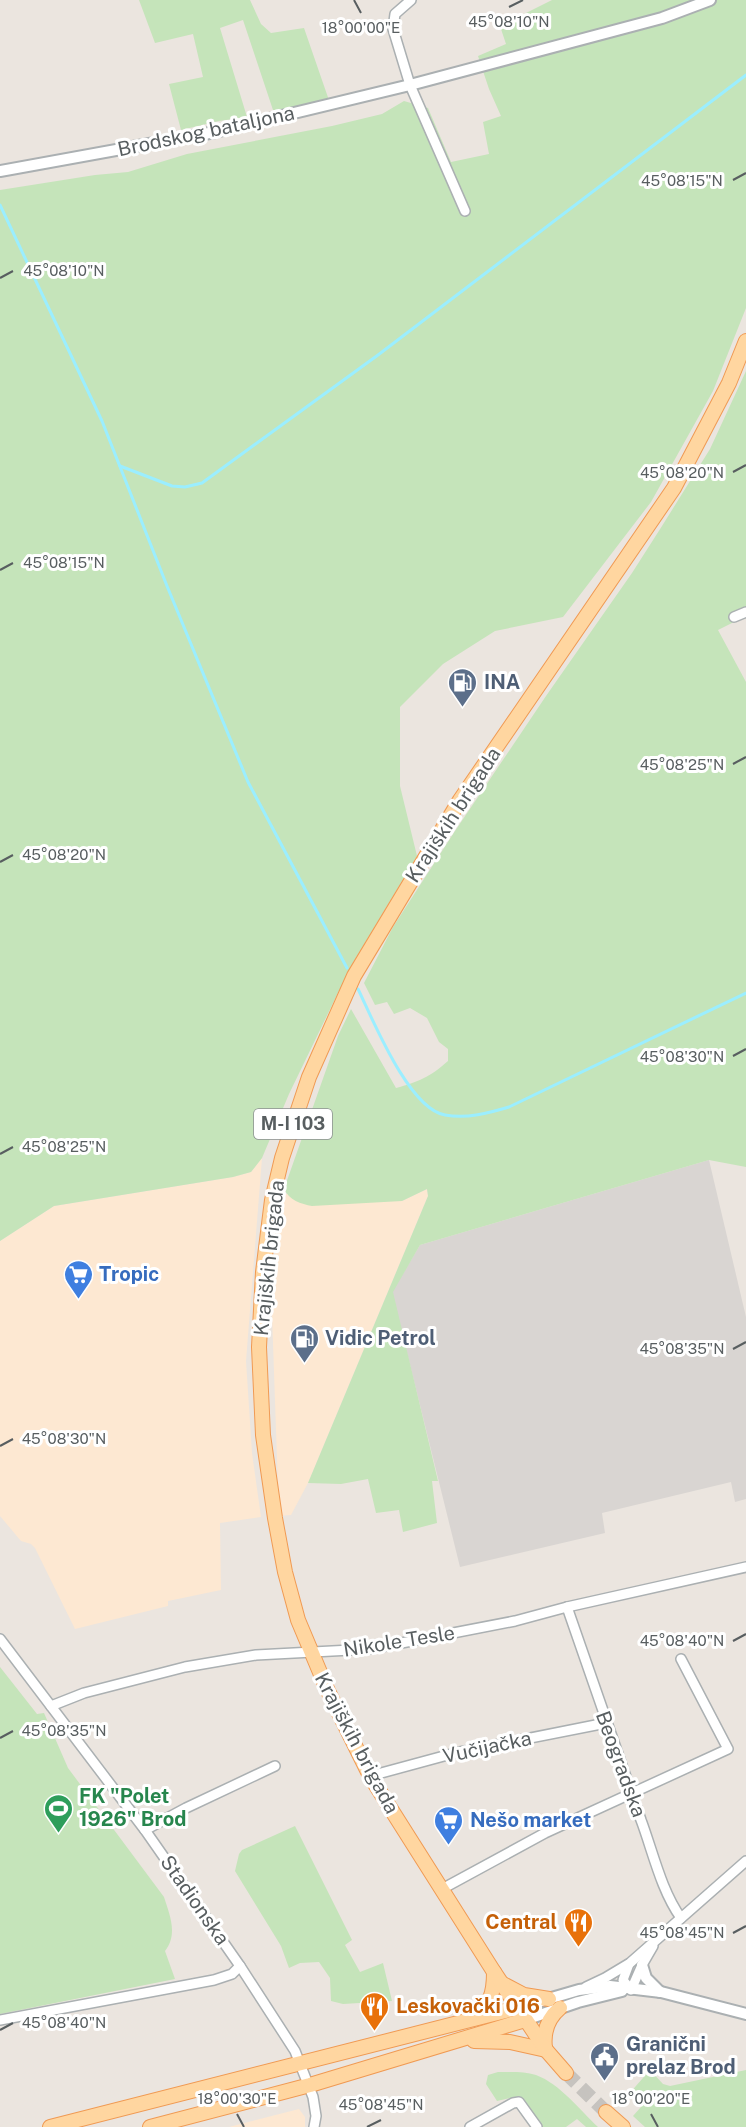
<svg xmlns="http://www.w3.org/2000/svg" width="746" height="2127" font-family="'Public Sans',sans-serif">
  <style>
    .commercial { fill: #fde8d2 }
    .industrial { fill: #d9d5d2 }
    .green { fill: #c5e4ba }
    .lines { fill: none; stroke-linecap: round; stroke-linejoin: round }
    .stream { stroke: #9beeff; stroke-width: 3 }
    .primary-tunnel { stroke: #c6c3bf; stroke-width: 14; stroke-dasharray: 14 7; stroke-linecap: butt }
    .minor-casing { stroke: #abb0b2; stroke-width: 12 }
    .tertiary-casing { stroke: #abb0b2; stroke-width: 14 }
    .primary-casing { stroke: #f09a53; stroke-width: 16 }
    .minor { stroke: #fff; stroke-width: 9 }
    .tertiary { stroke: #fff; stroke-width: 10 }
    .primary { stroke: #ffd6a0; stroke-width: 14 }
    .ticks { fill: none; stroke: #585e60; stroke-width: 2 }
    .labels { text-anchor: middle; stroke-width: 6; stroke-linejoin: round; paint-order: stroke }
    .shield { fill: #fff; stroke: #8a8e90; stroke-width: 1.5 }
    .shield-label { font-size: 18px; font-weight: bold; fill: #585e60 }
    .street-label { font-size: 20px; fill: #585e60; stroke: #fff }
    .service-label { font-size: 20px; font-weight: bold; fill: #4e5e75; stroke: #fff; text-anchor: start }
    .shop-label { font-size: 20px; font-weight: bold; fill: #366cbe; stroke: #fff; text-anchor: start }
    .leisure-label { font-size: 20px; font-weight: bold; fill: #27864d; stroke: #fff; text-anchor: start }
    .food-label { font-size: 20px; font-weight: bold; fill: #c56008; stroke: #fff; text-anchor: end }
    .ticks-label { font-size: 15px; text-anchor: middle; fill: #585e60; stroke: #fff; stroke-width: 6; stroke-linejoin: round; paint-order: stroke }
  </style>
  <rect width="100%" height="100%" fill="#ebe5df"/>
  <g class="commercial">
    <path d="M262 1158 246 1361 252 1453 261 1517 220 1523 221 1590 168 1601V1606L75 1629 35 1548 31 1544 21 1541 0 1516V1241L54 1206 233 1177 251 1172Z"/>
    <path d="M284 1189 286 1194 402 1201 427 1189 428 1196 308 1483 291 1515 279 1516 271 1286 279 1220Z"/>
    <path d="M299 2109 305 2117V2127H229Z"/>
  </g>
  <path class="industrial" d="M709 1160 746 1317V1499L735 1502 731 1482 602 1513 605 1533 460 1567 392 1292 420 1245Z"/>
  <g class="green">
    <path d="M139 0H250L261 24 271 33 304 28 332 109 274 113 243 20 220 28 247 117 219 121 181 130 169 84 203 77 193 34 155 43Z"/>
    <path d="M552 0H746V308L713 391 651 502 563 617 495 631 443 664 400 707V786L417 856 351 966 289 1094 262 1158 251 1172 233 1177 54 1206 0 1241V190L95 175 128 172 187 154 332 126 382 114 404 101 428 108 451 162 489 154 483 122 501 116 489 89 478 56 506 44 500 26Z"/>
    <path d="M746 371V616L718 630 746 682V1167L709 1160 420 1245 393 1292 438 1481H432L437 1523 403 1532 399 1510 376 1513 368 1479 341 1484 308 1483 428 1196 427 1189 402 1201 312 1206C301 1204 289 1200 284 1189L338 1036 351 1009 396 1088C418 1082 430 1077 448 1061V1049L439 1042 427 1018 410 1008 394 1014 387 1002 375 1005 364 983 393 927 453 834 546 696 632 573 662 526 710 449Z"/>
    <path d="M0 1667 37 1714 44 1713 68 1768 164 1897C170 1916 178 1934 165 1951L175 1979 0 2014Z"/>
    <path d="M295 1826 352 1940 345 1945 360 1972 383 1963 392 2001 343 2004 331 2001 330 1978 319 1962 300 1963 289 1968 281 1946 235 1871 239 1854 242 1850Z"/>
    <path d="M650 2070 663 2084 670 2086 746 2070V2127H645L633 2116 641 2107 628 2095Z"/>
    <path d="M498 2072C510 2072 524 2071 536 2075 560 2084 580 2110 598 2127H586L577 2119 566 2127H542L524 2099 515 2097 497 2101 486 2084 488 2075Z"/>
  </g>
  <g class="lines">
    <g class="stream">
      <path d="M0 205 102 421 167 586 248 782 347 968"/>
      <path d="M120 466 172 486 185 487 202 483 378 355 746 75"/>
      <path d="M358 989C373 1020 409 1109 445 1115 467 1119 489 1113 509 1107L746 993"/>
    </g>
    <path class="primary-tunnel" d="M566 2073 606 2112"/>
    <defs>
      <g id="minor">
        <path d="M411 0 395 14 393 29 410 85 465 211"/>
        <path d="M734 617 746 612"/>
        <path d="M567 1607C591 1678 616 1749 641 1820 653 1852 661 1890 681 1918"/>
        <path d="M0 1639 145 1830 240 1966 295 2051 313 2097 316 2116 314 2127"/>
        <path d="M51 1706 84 1693 185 1667 256 1655 370 1649 417 1640 515 1621 567 1607 746 1567"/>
        <path d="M370 1776 455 1753 606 1723"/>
        <path d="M145 1830 186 1808 275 1766"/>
        <path d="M442 1889 545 1833 728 1749 681 1659"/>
        <path d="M629 1964 623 1980 631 1990 642 1965 653 1946"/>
        <path d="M586 1987 605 1978 630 1963 746 1861"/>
        <path d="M0 2020 214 1980 232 1974 240 1966"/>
        <path d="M470 2127 513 2103 519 2102 537 2127"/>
      </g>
      <g id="tertiary">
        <path d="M0 171 215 132 410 85 662 18 710 0"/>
        <path d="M642 1965 646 1978 660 1992"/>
        <path d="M517 2008 579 1990 610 1986 661 1992 746 2014"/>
        <path d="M525 2020 578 2002 622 1991"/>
      </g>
      <g id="primary">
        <path d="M503 1984 524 1995 549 1999"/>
        <path d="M472 2019C490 2004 494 1996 494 1972"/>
        <path d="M474 2041 510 2042 546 2050"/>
        <path d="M545 2048C543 2032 547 2019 560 2008"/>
        <path d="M566 2073 546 2050 494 1972 370 1776 327 1689 298 1620 285 1572 275 1518 263 1435 259 1347 263 1272 272 1200 282 1158 309 1077 354 976 460 800 674 488 729 383 746 341"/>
        <path d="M606 2112 623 2127"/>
        <path d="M50 2127 517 2008"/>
        <path d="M150 2127 310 2085 525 2020"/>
      </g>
    </defs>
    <use href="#minor" class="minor-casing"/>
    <use href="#tertiary" class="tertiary-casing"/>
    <use href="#primary" class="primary-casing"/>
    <use href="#minor" class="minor"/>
    <use href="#tertiary" class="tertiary"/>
    <use href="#primary" class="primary"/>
  </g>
  <path class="ticks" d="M354 0 361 13M509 7 523 0M733 180 746 173M0 278 13 271M733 472 746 465M0 570 13 563M733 764 746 757M0 862 13 855M733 1056 746 1049M0 1154 13 1147M733 1349 746 1342M0 1446 13 1439M733 1641 746 1634M0 1738 13 1731M733 1933 746 1926M0 2030 13 2023M237 2114 244 2127M651 2114 658 2127M367 2127 381 2120"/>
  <defs>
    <symbol id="fuel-pin" viewBox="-11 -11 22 30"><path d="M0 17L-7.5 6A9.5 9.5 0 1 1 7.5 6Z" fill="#5c6f8a" stroke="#fff"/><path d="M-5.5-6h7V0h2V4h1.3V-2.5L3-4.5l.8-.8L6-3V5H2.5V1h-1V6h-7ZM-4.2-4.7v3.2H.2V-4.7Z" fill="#fff"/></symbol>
    <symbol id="supermarket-pin" viewBox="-11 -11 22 30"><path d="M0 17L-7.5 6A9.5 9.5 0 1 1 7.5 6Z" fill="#3f7fe0" stroke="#fff"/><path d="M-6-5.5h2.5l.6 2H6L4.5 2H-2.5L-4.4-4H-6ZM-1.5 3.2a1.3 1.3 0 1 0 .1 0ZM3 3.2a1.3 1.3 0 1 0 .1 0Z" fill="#fff"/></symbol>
    <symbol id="stadium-pin" viewBox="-11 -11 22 30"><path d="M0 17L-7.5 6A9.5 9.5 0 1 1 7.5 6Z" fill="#2e9e5b" stroke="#fff"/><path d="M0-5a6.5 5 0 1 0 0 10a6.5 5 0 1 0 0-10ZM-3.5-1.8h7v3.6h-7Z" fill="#fff"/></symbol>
    <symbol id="restaurant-pin" viewBox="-11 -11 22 30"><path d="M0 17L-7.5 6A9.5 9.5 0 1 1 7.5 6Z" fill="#e8710a" stroke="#fff"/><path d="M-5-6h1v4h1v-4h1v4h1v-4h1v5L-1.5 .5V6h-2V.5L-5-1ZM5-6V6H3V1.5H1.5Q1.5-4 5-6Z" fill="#fff"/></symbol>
    <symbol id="civic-pin" viewBox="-11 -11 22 30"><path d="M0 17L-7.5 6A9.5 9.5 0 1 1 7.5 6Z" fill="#5c6f8a" stroke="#fff"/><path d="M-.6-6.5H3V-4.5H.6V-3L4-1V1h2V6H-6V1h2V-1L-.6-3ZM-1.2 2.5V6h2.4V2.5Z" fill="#fff"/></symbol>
  </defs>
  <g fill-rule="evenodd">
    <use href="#fuel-pin" x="446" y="666" width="33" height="45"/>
    <use href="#supermarket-pin" x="62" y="1258" width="33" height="45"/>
    <use href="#fuel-pin" x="288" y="1322" width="33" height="45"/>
    <use href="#stadium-pin" x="42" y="1792" width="33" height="45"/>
    <use href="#supermarket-pin" x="432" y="1804" width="33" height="45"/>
    <use href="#restaurant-pin" x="562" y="1906" width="33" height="45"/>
    <use href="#restaurant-pin" x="358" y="1990" width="33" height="45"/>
    <use href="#civic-pin" x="588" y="2040" width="33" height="45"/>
  </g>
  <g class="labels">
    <rect class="shield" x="254" y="1109" width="78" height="30" rx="4.5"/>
    <g class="shield-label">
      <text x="293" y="1130">M-I 103</text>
    </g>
    <g class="street-label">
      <text transform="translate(206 131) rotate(-12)" y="7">Brodskog bataljona</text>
      <text transform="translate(453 815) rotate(-57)" y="7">Krajiških brigada</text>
      <text transform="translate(269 1258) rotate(-84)" y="7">Krajiških brigada</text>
      <text transform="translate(399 1641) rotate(-9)" y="7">Nikole Tesle</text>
      <text transform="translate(357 1743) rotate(62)" y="7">Krajiških brigada</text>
      <text transform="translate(487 1747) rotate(-12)" y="7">Vučijačka</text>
      <text transform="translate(621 1764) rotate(70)" y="7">Beogradska</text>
      <text transform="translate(195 1900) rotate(55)" y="7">Stadionska</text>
    </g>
    <g class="service-label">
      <text x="484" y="689">INA</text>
      <text x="325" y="1345">Vidic Petrol</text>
      <text x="626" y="2051">Granični<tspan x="626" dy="23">prelaz Brod</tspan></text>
    </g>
    <g class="shop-label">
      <text x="99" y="1281">Tropic</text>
      <text x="470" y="1827">Nešo market</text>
    </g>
    <g class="leisure-label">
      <text x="79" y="1803">FK "Polet<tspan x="79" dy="23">1926" Brod</tspan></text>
    </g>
    <g class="food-label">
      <text x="557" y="1929">Central</text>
      <text x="396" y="2013" text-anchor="start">Leskovački 016</text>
    </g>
  </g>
  <g class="ticks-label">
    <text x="509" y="27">45°08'10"N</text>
    <text x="361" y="33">18°00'00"E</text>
    <text x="682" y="186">45°08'15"N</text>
    <text x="64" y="276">45°08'10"N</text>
    <text x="682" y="478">45°08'20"N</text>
    <text x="64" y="568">45°08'15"N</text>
    <text x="682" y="770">45°08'25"N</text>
    <text x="64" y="860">45°08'20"N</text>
    <text x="682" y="1062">45°08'30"N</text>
    <text x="64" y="1152">45°08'25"N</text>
    <text x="682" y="1354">45°08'35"N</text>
    <text x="64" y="1444">45°08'30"N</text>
    <text x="682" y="1646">45°08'40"N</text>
    <text x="64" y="1736">45°08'35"N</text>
    <text x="682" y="1938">45°08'45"N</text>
    <text x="64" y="2028">45°08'40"N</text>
    <text x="237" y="2104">18°00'30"E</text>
    <text x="651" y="2104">18°00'20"E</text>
    <text x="381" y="2110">45°08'45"N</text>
  </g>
</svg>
